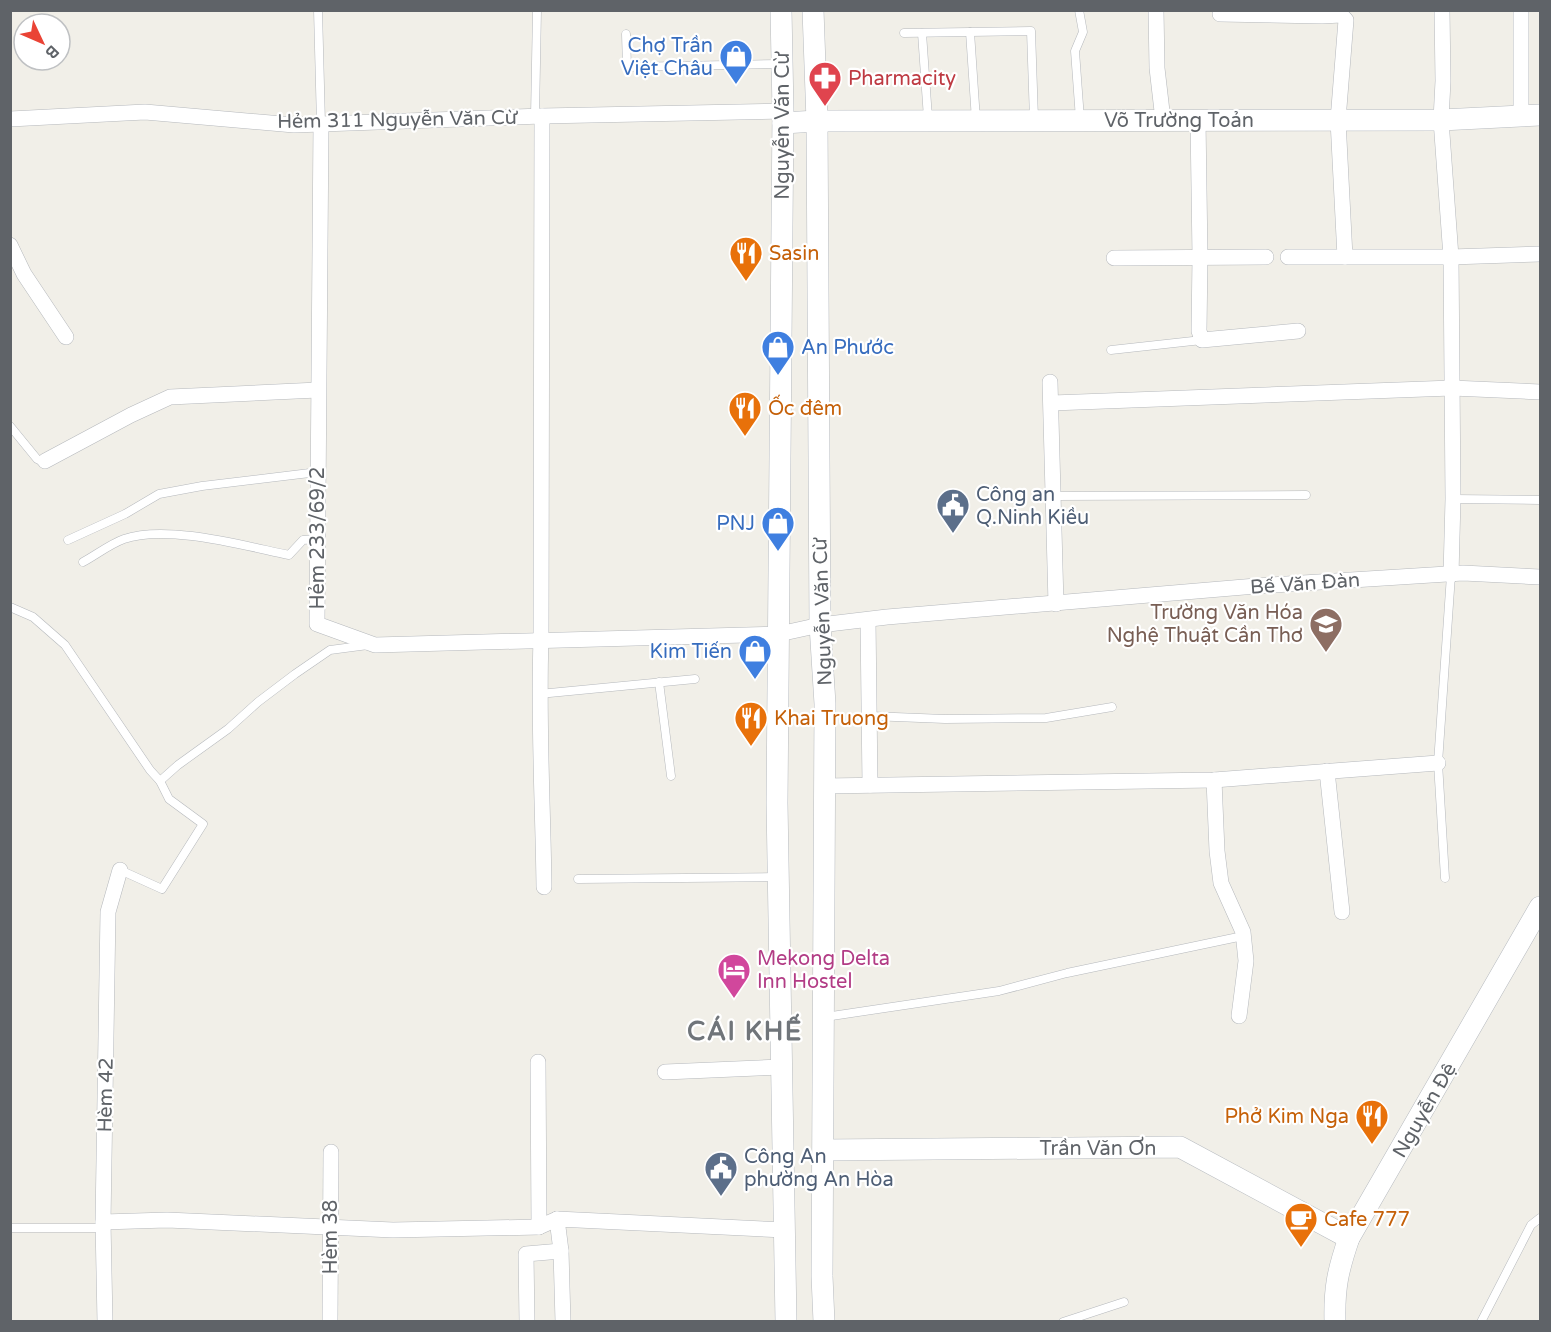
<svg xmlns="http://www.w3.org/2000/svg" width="1551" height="1332" font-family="'Varela Round',sans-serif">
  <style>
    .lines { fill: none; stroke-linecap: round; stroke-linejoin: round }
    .lane-casing { stroke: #b5b8bc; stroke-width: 9 }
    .street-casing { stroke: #b5b8bc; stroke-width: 16 }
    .secondary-casing { stroke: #b6babf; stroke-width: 22 }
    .lane { stroke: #fff; stroke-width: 8 }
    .street { stroke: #fff; stroke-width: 15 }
    .secondary { stroke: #fff; stroke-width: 21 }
    .labels { text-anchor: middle; stroke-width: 4.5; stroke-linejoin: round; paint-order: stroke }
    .shop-label { font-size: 20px; fill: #366cbe; stroke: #fff; text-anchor: end }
    .health-label { font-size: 20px; fill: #be3a42; stroke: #fff; text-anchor: start }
    .street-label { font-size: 20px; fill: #5f6368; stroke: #fff }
    .food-label { font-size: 20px; fill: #c56008; stroke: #fff; text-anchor: start }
    .service-label { font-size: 20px; fill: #4e5e75; stroke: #fff; text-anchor: start }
    .education-label { font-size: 20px; fill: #785e54; stroke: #fff; text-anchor: end }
    .hotel-label { font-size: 20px; fill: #b23c85; stroke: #fff; text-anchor: start }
    .district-label { font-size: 26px; font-weight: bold; letter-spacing: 1.5px; fill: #70757a; stroke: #fff }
  </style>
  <rect width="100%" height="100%" fill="#f1efe8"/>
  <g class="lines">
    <defs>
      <g id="lane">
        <path d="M318 10 321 124"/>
        <path d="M1079 10 1083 32 1075 51 1080 119"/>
        <path d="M970 32 976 120"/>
        <path d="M904 33 1031 31 1034 119"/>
        <path d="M922 33 928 118"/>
        <path d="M626 34 627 67 781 64"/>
        <path d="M535 116 537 10"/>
        <path d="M1111 350 1202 340"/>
        <path d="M10 426 37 459 41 461H45"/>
        <path d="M1053 496 1306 495"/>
        <path d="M1453 499 1540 500"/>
        <path d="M68 540 125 514 159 494 202 486 318 472"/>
        <path d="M83 562C96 555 110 544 124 539 167 524 245 546 289 555L303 540 317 539"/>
        <path d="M10 607 33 617 65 645 150 770 160 781 169 799 203 824 162 889 120 870"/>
        <path d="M659 682 671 776"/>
        <path d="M539 694 695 679"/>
        <path d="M870 716 945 719 1046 718 1112 707"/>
        <path d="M160 781 178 765 228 729 258 702 295 674 330 650 368 645"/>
        <path d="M1445 878 1438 763 1451 575"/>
        <path d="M578 879 777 877"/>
        <path d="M825 1017 999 991 1067 973 1243 936"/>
        <path d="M10 1228H103"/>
        <path d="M1063 1322 1124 1302"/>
        <path d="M1481 1322 1531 1225 1540 1218"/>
      </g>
      <g id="street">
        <path d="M1156 10 1157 68 1163 120"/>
        <path d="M1442 10 1443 81 1441 120 1451 257 1453 499 1451 575"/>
        <path d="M1220 14 1322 16 1341 15 1346 20 1338 120 1345 257"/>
        <path d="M1521 115V10"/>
        <path d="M542 116 541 640C538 722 543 805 544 887"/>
        <path d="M10 119 145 112 294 125 542 116 783 111"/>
        <path d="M1198 120 1200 257 1199 331 1202 340 1298 331"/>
        <path d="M321 124 317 624 375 645 779 634 820 625 887 617 1256 586 1463 573 1540 577"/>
        <path d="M10 245 24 274 66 337"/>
        <path d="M1288 257H1451L1540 254"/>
        <path d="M1114 258 1266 257"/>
        <path d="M1050 382 1056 604"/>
        <path d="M1052 403 1452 388 1540 392"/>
        <path d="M45 461 131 415 170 397 318 390"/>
        <path d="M868 620 870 785"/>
        <path d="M1327 771 1342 912"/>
        <path d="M1214 780 1217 851 1221 883 1243 932 1246 961 1239 1016"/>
        <path d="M825 786 1214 780 1438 763"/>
        <path d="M538 1062 539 1227"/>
        <path d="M665 1072 782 1067"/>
        <path d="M103 1222 167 1220 393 1230 539 1227 557 1219"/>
        <path d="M105 1322 103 1222 108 912 120 870"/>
        <path d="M330 1322 331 1152"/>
        <path d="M527 1322 526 1254 561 1251"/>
        <path d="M563 1322 561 1251 557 1219 785 1230"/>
      </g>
      <g id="secondary">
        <path d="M781 10 783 111 777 803 786 1322"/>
        <path d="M813 10 817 121 820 625 825 704 822 1276 824 1322"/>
        <path d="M783 123 817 121 1441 120 1540 115"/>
        <path d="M824 1150 1180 1147 1349 1238"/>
        <path d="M1335 1322C1334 1288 1338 1270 1349 1238L1540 907"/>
      </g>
    </defs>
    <use href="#lane" class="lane-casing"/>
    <use href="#street" class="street-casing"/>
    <use href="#secondary" class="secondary-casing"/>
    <use href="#lane" class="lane"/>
    <use href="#street" class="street"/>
    <use href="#secondary" class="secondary"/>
  </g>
  <defs>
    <symbol id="shop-pin" viewBox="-11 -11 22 30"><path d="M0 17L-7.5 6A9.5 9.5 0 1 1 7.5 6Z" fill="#3f7fe0" stroke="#fff"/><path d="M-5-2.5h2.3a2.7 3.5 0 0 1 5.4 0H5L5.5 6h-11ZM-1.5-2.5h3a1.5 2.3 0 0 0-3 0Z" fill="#fff"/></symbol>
    <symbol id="pharmacy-pin" viewBox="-11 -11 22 30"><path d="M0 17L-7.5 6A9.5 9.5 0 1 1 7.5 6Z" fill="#e0444e" stroke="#fff"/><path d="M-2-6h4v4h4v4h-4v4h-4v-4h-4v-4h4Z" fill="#fff"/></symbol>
    <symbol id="restaurant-pin" viewBox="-11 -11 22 30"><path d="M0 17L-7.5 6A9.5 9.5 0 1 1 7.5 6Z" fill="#e8710a" stroke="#fff"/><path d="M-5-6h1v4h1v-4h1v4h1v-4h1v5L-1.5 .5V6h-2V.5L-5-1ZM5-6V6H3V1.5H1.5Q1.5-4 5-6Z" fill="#fff"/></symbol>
    <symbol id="civic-pin" viewBox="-11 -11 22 30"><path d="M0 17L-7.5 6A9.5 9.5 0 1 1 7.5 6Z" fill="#5c6f8a" stroke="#fff"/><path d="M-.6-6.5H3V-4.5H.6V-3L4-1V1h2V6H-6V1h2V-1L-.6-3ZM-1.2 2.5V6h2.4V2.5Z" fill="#fff"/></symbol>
    <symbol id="school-pin" viewBox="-11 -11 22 30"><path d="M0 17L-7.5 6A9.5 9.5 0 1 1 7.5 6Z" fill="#8d6e63" stroke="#fff"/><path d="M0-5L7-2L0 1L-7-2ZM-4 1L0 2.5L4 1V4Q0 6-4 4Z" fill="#fff"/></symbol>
    <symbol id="hotel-pin" viewBox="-11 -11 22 30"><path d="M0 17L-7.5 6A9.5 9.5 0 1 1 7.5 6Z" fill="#d1479c" stroke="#fff"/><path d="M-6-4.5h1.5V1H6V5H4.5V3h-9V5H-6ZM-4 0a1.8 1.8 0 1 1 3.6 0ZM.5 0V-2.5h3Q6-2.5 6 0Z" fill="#fff"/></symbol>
    <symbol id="cafe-pin" viewBox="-11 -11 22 30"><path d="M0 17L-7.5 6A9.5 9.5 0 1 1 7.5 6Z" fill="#e8710a" stroke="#fff"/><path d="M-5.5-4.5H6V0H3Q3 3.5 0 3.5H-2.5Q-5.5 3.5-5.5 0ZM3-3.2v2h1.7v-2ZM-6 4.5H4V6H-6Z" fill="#fff"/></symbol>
  </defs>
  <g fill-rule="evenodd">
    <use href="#shop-pin" x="717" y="37" width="38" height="52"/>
    <use href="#pharmacy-pin" x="806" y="59" width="38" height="52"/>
    <use href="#restaurant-pin" x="727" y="234" width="38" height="52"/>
    <use href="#shop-pin" x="759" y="328" width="38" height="52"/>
    <use href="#restaurant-pin" x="726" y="389" width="38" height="52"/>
    <use href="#civic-pin" x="934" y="486" width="38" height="52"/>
    <use href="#shop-pin" x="759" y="504" width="38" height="52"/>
    <use href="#school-pin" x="1307" y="605" width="38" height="52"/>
    <use href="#shop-pin" x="736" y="632" width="38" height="52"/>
    <use href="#restaurant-pin" x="732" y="699" width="38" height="52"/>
    <use href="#hotel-pin" x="715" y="951" width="38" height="52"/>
    <use href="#restaurant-pin" x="1353" y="1097" width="38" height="52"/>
    <use href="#civic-pin" x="702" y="1149" width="38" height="52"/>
    <use href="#cafe-pin" x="1282" y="1200" width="38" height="52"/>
  </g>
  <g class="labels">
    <g class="shop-label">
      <text x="713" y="52">Chợ Trần<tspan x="713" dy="23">Việt Châu</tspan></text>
      <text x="801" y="354" text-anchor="start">An Phước</text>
      <text x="755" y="530">PNJ</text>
      <text x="732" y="658">Kim Tiến</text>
    </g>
    <g class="health-label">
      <text x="848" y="85">Pharmacity</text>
    </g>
    <g class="street-label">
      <text transform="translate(397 119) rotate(-1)" y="7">Hẻm 311 Nguyễn Văn Cừ</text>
      <text x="1179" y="127">Võ Trường Toản</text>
      <text transform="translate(782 126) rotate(-90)" y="7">Nguyễn Văn Cừ</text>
      <text transform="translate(317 538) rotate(-90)" y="7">Hẻm 233/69/2</text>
      <text transform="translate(1305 583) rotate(-4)" y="7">Bế Văn Đàn</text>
      <text transform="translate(822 612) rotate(-92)" y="7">Nguyễn Văn Cừ</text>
      <text transform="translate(105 1095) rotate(-89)" y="7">Hèm 42</text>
      <text transform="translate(1424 1110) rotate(-60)" y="7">Nguyễn Đệ</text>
      <text x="1098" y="1155">Trần Văn Ơn</text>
      <text transform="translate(330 1237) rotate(-90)" y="7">Hèm 38</text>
    </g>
    <g class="food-label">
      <text x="769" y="260">Sasin</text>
      <text x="768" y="415">Ốc đêm</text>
      <text x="774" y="725">Khai Truong</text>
      <text x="1349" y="1123" text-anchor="end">Phở Kim Nga</text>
      <text x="1324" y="1226">Cafe 777</text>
    </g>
    <g class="service-label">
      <text x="976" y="501">Công an<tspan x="976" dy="23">Q.Ninh Kiều</tspan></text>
      <text x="744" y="1163">Công An<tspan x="744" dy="23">phường An Hòa</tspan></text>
    </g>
    <g class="education-label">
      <text x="1303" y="619">Trường Văn Hóa<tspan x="1303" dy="23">Nghệ Thuật Cần Thơ</tspan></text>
    </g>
    <g class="hotel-label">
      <text x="757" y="965">Mekong Delta<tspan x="757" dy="23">Inn Hostel</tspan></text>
    </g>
    <g class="district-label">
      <text x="745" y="1040">CÁI KHẾ</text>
    </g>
  </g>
  <rect width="1551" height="1332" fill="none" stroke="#5f6368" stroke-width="24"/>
  <g transform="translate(42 42) rotate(134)"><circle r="28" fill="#ffffff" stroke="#bfc1c3" stroke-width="1.5"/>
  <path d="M0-4.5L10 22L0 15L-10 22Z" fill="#ea4335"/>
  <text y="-9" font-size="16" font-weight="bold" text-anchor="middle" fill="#5f6368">B</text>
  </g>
</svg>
